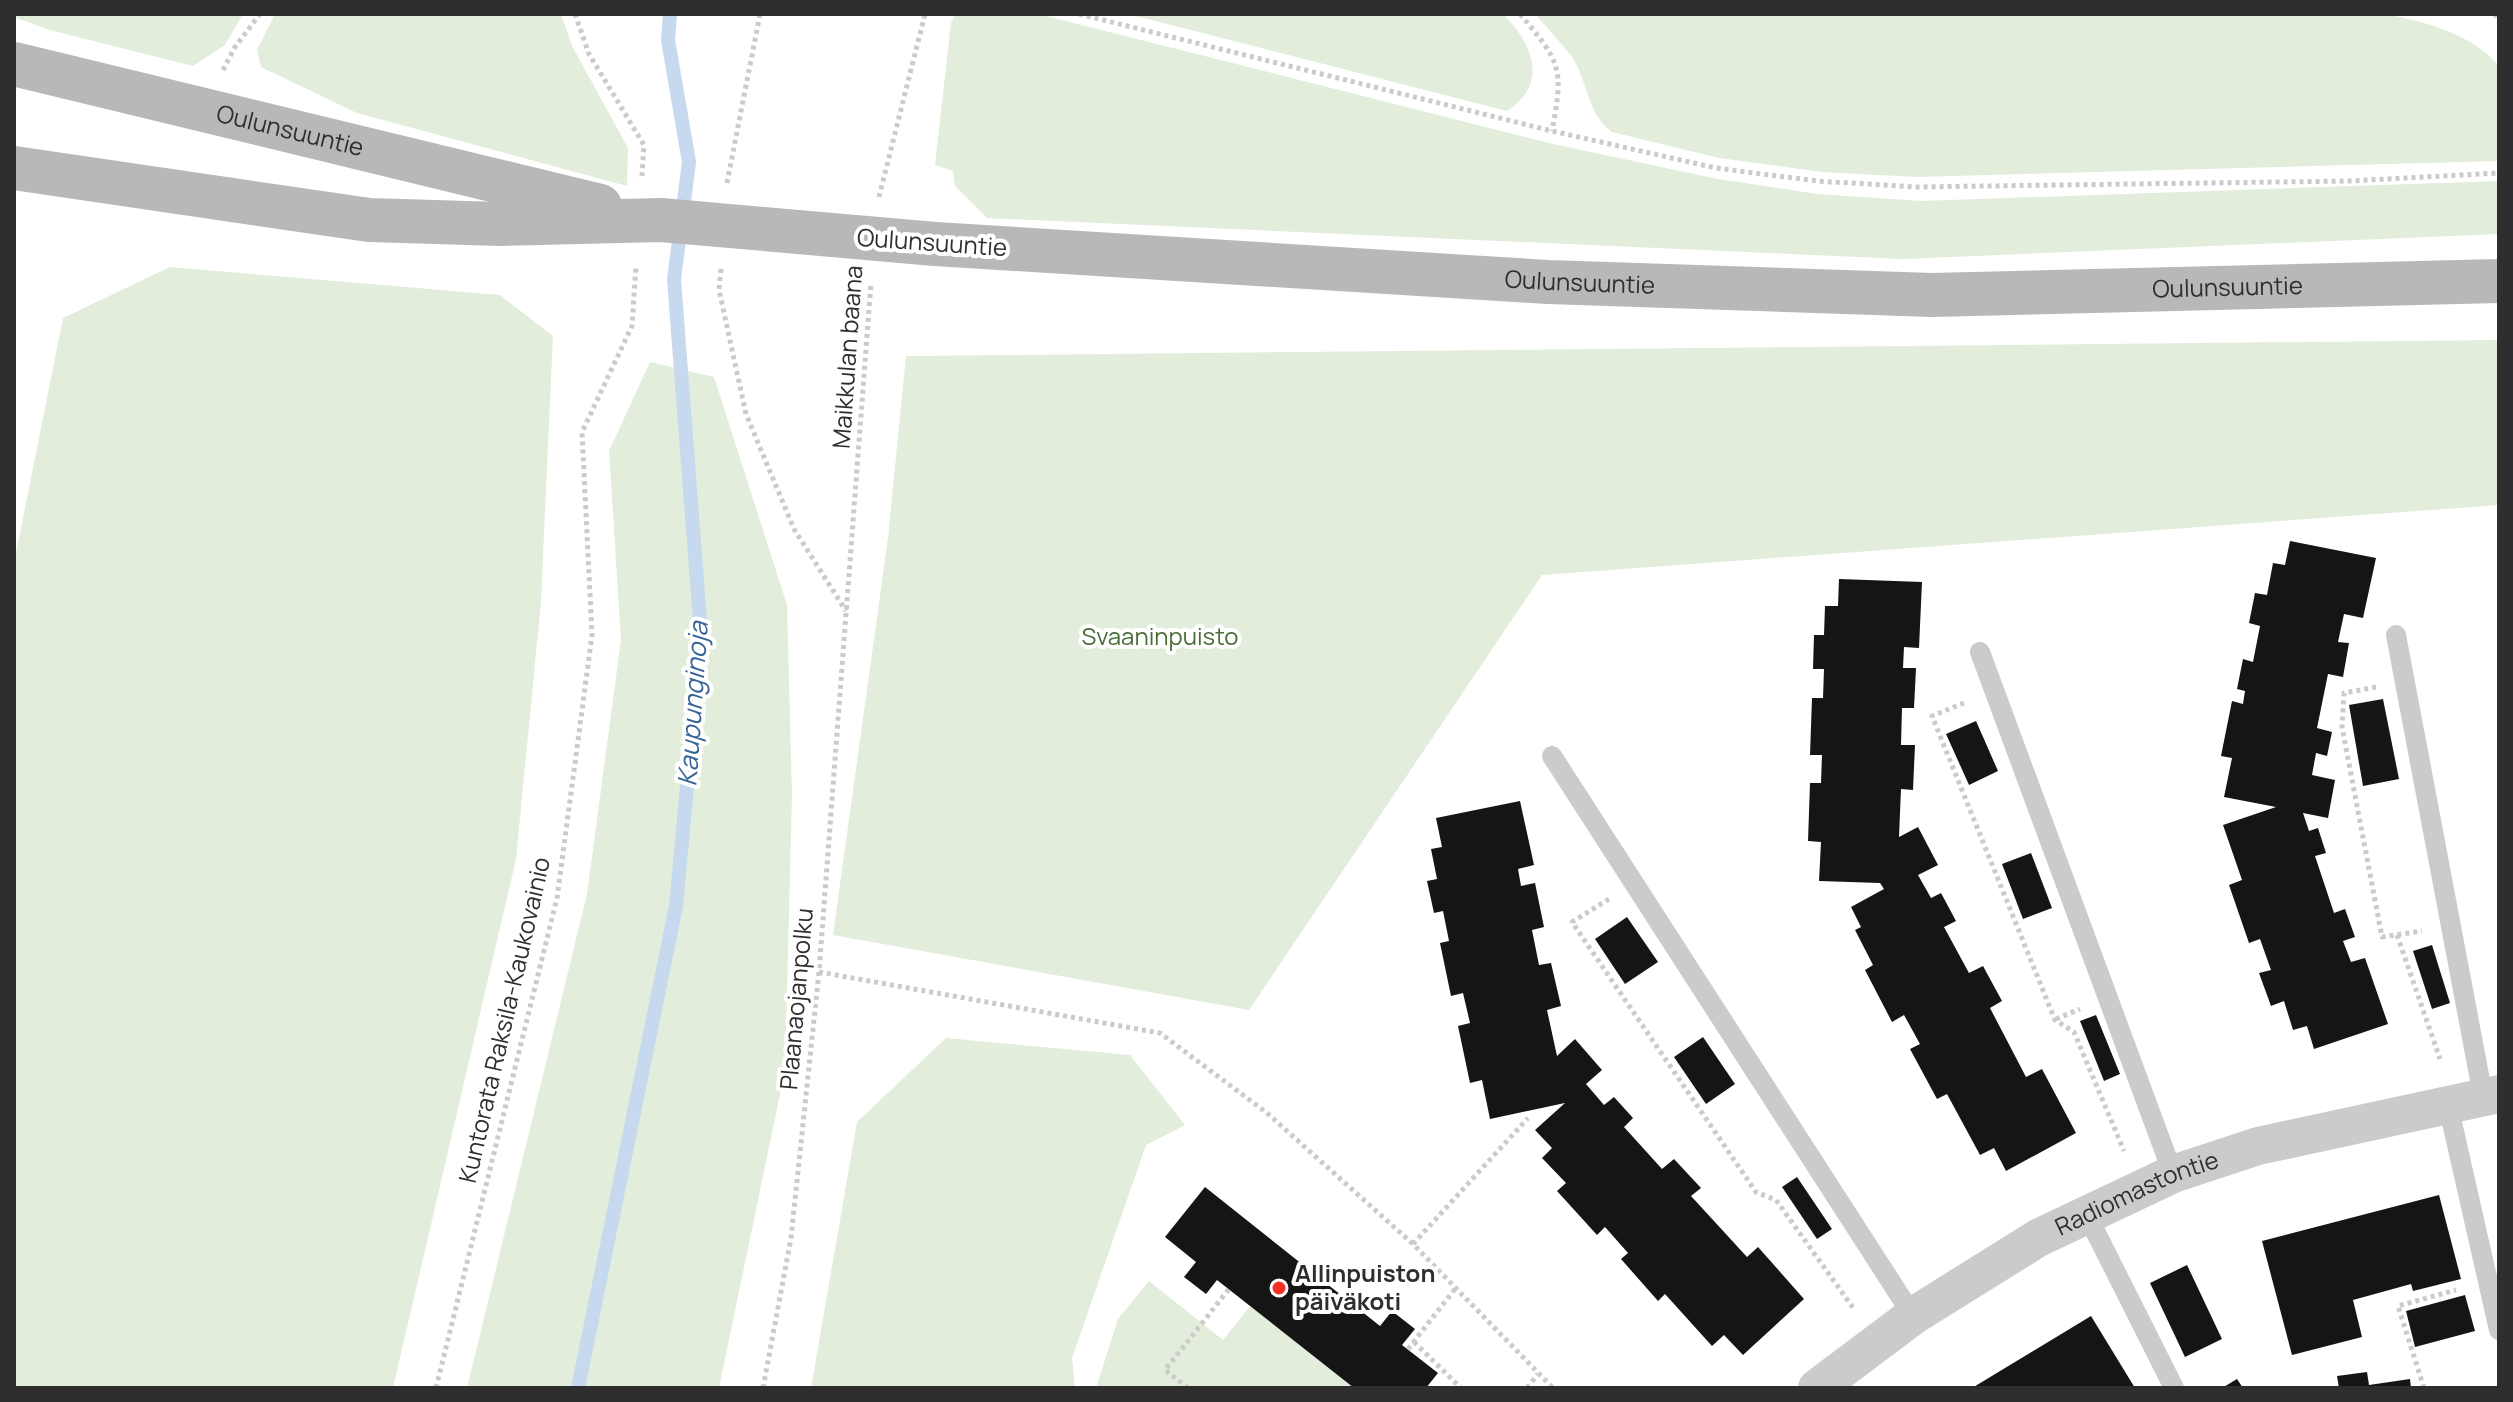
<svg xmlns="http://www.w3.org/2000/svg" width="2513" height="1402" font-family="Manrope,sans-serif">
  <style>
    .green { fill: #e2eddb }
    .lines { fill: none; stroke-linecap: round; stroke-linejoin: round }
    .stream { stroke: #c6d9ee; stroke-width: 14 }
    .building { fill: #151515 }
    .path { stroke: #cbcbcb; stroke-width: 5; stroke-dasharray: 4 4; stroke-linecap: butt }
    .service { stroke: #cbcbcb; stroke-width: 20 }
    .minor { stroke: #cbcbcb; stroke-width: 38 }
    .secondary { stroke: #b8b8b8; stroke-width: 44 }
    .secondary-bridge { stroke: #b8b8b8; stroke-width: 44 }
    .poi-dot { fill: #f23124; stroke: #fff; stroke-width: 3 }
    .labels { text-anchor: middle; stroke-width: 8; stroke-linejoin: round; paint-order: stroke }
    .street-label { font-size: 24px; fill: #2e2e2e; stroke: #fff }
    .park-label { font-size: 24px; fill: #4a6e38; stroke: #fff }
    .poi-label { font-size: 24px; font-weight: bold; fill: #2e2e2e; stroke: #fff; text-anchor: start }
    .water-label { font-size: 26px; font-style: italic; fill: #366497; stroke: #fff }
  </style>
  <rect width="100%" height="100%" fill="#fff"/>
  <g class="green">
    <path d="M14 14H243L225 45 193 66 50 30 14 17Z"/>
    <path d="M275 14H561L572 46 628 148 627 186 357 113 261 67 257 50Z"/>
    <path d="M955 14H1038L1553 144 1718 179 1818 194 1921 201 2499 181V234L1903 259 987 218 955 186 953 171 935 165 951 23Z"/>
    <path d="M1128 14H1503C1533 44 1549 84 1507 111Z"/>
    <path d="M1535 14H2385C2423 21 2473 34 2499 66V161L1917 177 1822 172 1719 158 1612 132C1586 113 1589 83 1572 57 1561 42 1547 28 1535 14Z"/>
    <path d="M170 267 500 295 553 336 541 602 516 859 393 1388H14V563L63 318Z"/>
    <path d="M2499 340V505L1542 575 1249 1010 833 935 888 538 906 356Z"/>
    <path d="M650 362 714 377 787 605 792 795 785 1070 719 1388H467L587 894 621 640 609 451Z"/>
    <path d="M946 1038 1130 1055 1185 1125 1146 1145 1072 1358 1075 1388H811L857 1122Z"/>
    <path d="M1149 1281 1223 1340 1250 1306 1354 1388H1096L1118 1319Z"/>
  </g>
  <g class="lines">
    <path class="stream" d="M578 1388 676 906 701 634 674 279 689 162 668 40 670 14"/>
  </g>
  <g class="building">
    <path d="M2290 541 2376 558 2363 618 2344 614 2338 642 2349 643 2343 677 2328 674 2317 728 2332 732 2327 756 2316 753 2312 775 2335 780 2328 818 2303 813 2309 831 2318 828 2326 853 2315 856 2334 913 2345 909 2355 937 2343 941 2351 962 2365 958 2388 1024 2314 1049 2307 1026 2293 1030 2284 1001 2271 1006 2259 973 2271 970 2260 939 2249 943 2229 885 2242 880 2223 825 2276 807 2224 797 2232 758 2221 756 2232 701 2243 704 2245 691 2237 689 2243 659 2253 662 2260 626 2249 623 2255 593 2267 595 2273 563 2285 565Z"/>
    <path d="M1839 579 1922 582 1919 648 1904 647 1903 668H1916L1914 708H1902L1901 745H1915L1913 790 1901 789 1899 837 1918 827 1938 865 1918 875 1931 898 1941 893 1956 921 1944 927 1969 973 1983 966 2002 1001 1990 1008 2026 1077 2042 1069 2076 1133 2006 1171 1994 1148 1980 1155 1947 1094 1937 1099 1910 1049 1920 1044 1904 1015 1892 1022 1865 970 1873 965 1855 930 1861 927 1851 907 1884 889 1880 883 1819 881 1821 842 1808 841 1810 783H1821L1822 755H1810L1812 698H1823L1824 669H1813L1814 635H1824L1825 606H1838Z"/>
    <path d="M2383 699 2399 779 2363 786 2349 705Z"/>
    <path d="M1976 721 1998 771 1969 785 1946 734Z"/>
    <path d="M1520 801 1534 865 1518 869 1521 886 1535 883 1544 927 1532 930 1539 965 1551 963 1561 1006 1547 1010 1557 1056 1575 1039 1602 1070 1586 1084 1604 1105 1614 1097 1633 1118 1624 1127 1662 1169 1674 1159 1701 1188 1691 1196 1747 1257 1758 1247 1804 1299 1743 1355 1724 1335 1712 1346 1665 1294 1658 1301 1621 1259 1628 1253 1605 1227 1597 1235 1557 1191 1566 1183 1542 1158 1552 1148 1535 1130 1565 1103 1490 1119 1482 1080 1470 1083 1458 1026 1470 1023 1463 993 1451 996 1440 943 1449 941 1443 911 1434 913 1427 881 1437 879 1431 849 1442 847 1436 818Z"/>
    <path d="M2031 853 2052 908 2023 919 2002 864Z"/>
    <path d="M1627 917 1658 962 1625 984 1595 939Z"/>
    <path d="M2432 945 2450 1003 2432 1009 2413 951Z"/>
    <path d="M2096 1015 2120 1074 2104 1081 2080 1021Z"/>
    <path d="M1703 1037 1735 1084 1706 1104 1674 1057Z"/>
    <path d="M1797 1177 1832 1229 1817 1239 1782 1187Z"/>
    <path d="M1205 1187 1380 1326 1392 1311 1415 1329 1402 1345 1438 1373 1426 1388H1354L1217 1280 1206 1294 1184 1277 1196 1262 1165 1237Z"/>
    <path d="M2439 1195 2461 1279 2413 1291 2411 1284 2353 1300 2362 1337 2292 1355 2262 1241Z"/>
    <path d="M2187 1265 2222 1339 2185 1357 2150 1283Z"/>
    <path d="M2465 1295 2475 1331 2415 1347 2406 1311Z"/>
    <path d="M2091 1316 2135 1388H1972Z"/>
    <path d="M2367 1372 2369 1385 2410 1379 2411 1388H2339L2337 1376Z"/>
    <path d="M2237 1379 2243 1388H2222Z"/>
  </g>
  <g class="lines">
    <g class="path">
      <path d="M575 14 589 54 644 145 642 176"/>
      <path d="M1079 14 1552 131 1716 168 1817 181 1916 187 2349 181 2499 173"/>
      <path d="M1520 14C1561 63 1564 67 1552 131"/>
      <path d="M2495 14 2499 22"/>
      <path d="M223 70 235 47 260 14"/>
      <path d="M727 183 760 14"/>
      <path d="M879 197 925 14"/>
      <path d="M721 269 719 290 746 414 794 529 846 611"/>
      <path d="M2376 687 2344 693 2342 727 2382 937 2422 931"/>
      <path d="M1964 703 1932 716 2055 1020 2074 1032 2124 1151"/>
      <path d="M1609 899 1572 922 1756 1192 1776 1200 1854 1309"/>
      <path d="M2397 935 2440 1059"/>
      <path d="M819 972 1160 1033 1267 1113 1413 1244 1553 1388"/>
      <path d="M2056 1019 2080 1009"/>
      <path d="M1413 1244 1528 1118"/>
      <path d="M1414 1342 1461 1388"/>
      <path d="M1408 1349 1455 1289"/>
      <path d="M436 1388 557 898 592 635 582 432 632 326 636 266"/>
      <path d="M763 1388 791 1238 819 972 871 283"/>
      <path d="M1188 1388 1165 1370 1229 1289"/>
      <path d="M1527 1388 1538 1374"/>
      <path d="M2424 1388 2398 1306 2456 1290"/>
    </g>
    <g class="service">
      <path d="M2396 635 2483 1096"/>
      <path d="M1980 652 2173 1174"/>
      <path d="M1552 756 1913 1316"/>
      <path d="M2448 1105 2499 1330"/>
      <path d="M2087 1215 2174 1388"/>
    </g>
    <path class="minor" id="s1" d="M1817 1388 1913 1316 2038 1238 2173 1174 2258 1146 2499 1094"/>
    <g class="secondary">
      <path id="s2" d="M14 64 505 183"/>
      <path d="M14 168 369 220 500 224"/>
      <path id="s3" d="M935 244 1548 282 1932 295 2499 281"/>
    </g>
    <g class="secondary-bridge">
      <path d="M505 183 600 206"/>
      <path d="M500 224 661 220 935 244"/>
    </g>
  </g>
  <circle class="poi-dot" cx="1279" cy="1288" r="8"/>
  <g class="labels">
    <g class="street-label">
      <text dy="8" stroke="none"><textPath href="#s2" startOffset="284">Oulunsuuntie</textPath></text>
      <text transform="translate(932 243) rotate(4)" y="8">Oulunsuuntie</text>
      <text dy="8" stroke="none"><textPath href="#s3" startOffset="646">Oulunsuuntie</textPath></text>
      <text dy="8" stroke="none"><textPath href="#s3" startOffset="1294">Oulunsuuntie</textPath></text>
      <text transform="translate(848 357) rotate(-86)" y="8">Maikkulan baana</text>
      <text transform="translate(797 999) rotate(-85)" y="8">Plaanaojanpolku</text>
      <text transform="translate(505 1020) rotate(-77)" y="8">Kuntorata Raksila-Kaukovainio</text>
      <text dy="8" stroke="none"><textPath href="#s1" startOffset="376">Radiomastontie</textPath></text>
    </g>
    <g class="park-label">
      <text x="1160" y="645">Svaaninpuisto</text>
    </g>
    <g class="poi-label">
      <text x="1295" y="1282">Allinpuiston<tspan x="1295" dy="28">päiväkoti</tspan></text>
    </g>
    <g class="water-label">
      <text transform="translate(693 704) rotate(-86)" y="9">Kaupunginoja</text>
    </g>
  </g>
  <rect width="2513" height="1402" fill="none" stroke="#2e2e2e" stroke-width="32"/>
</svg>
